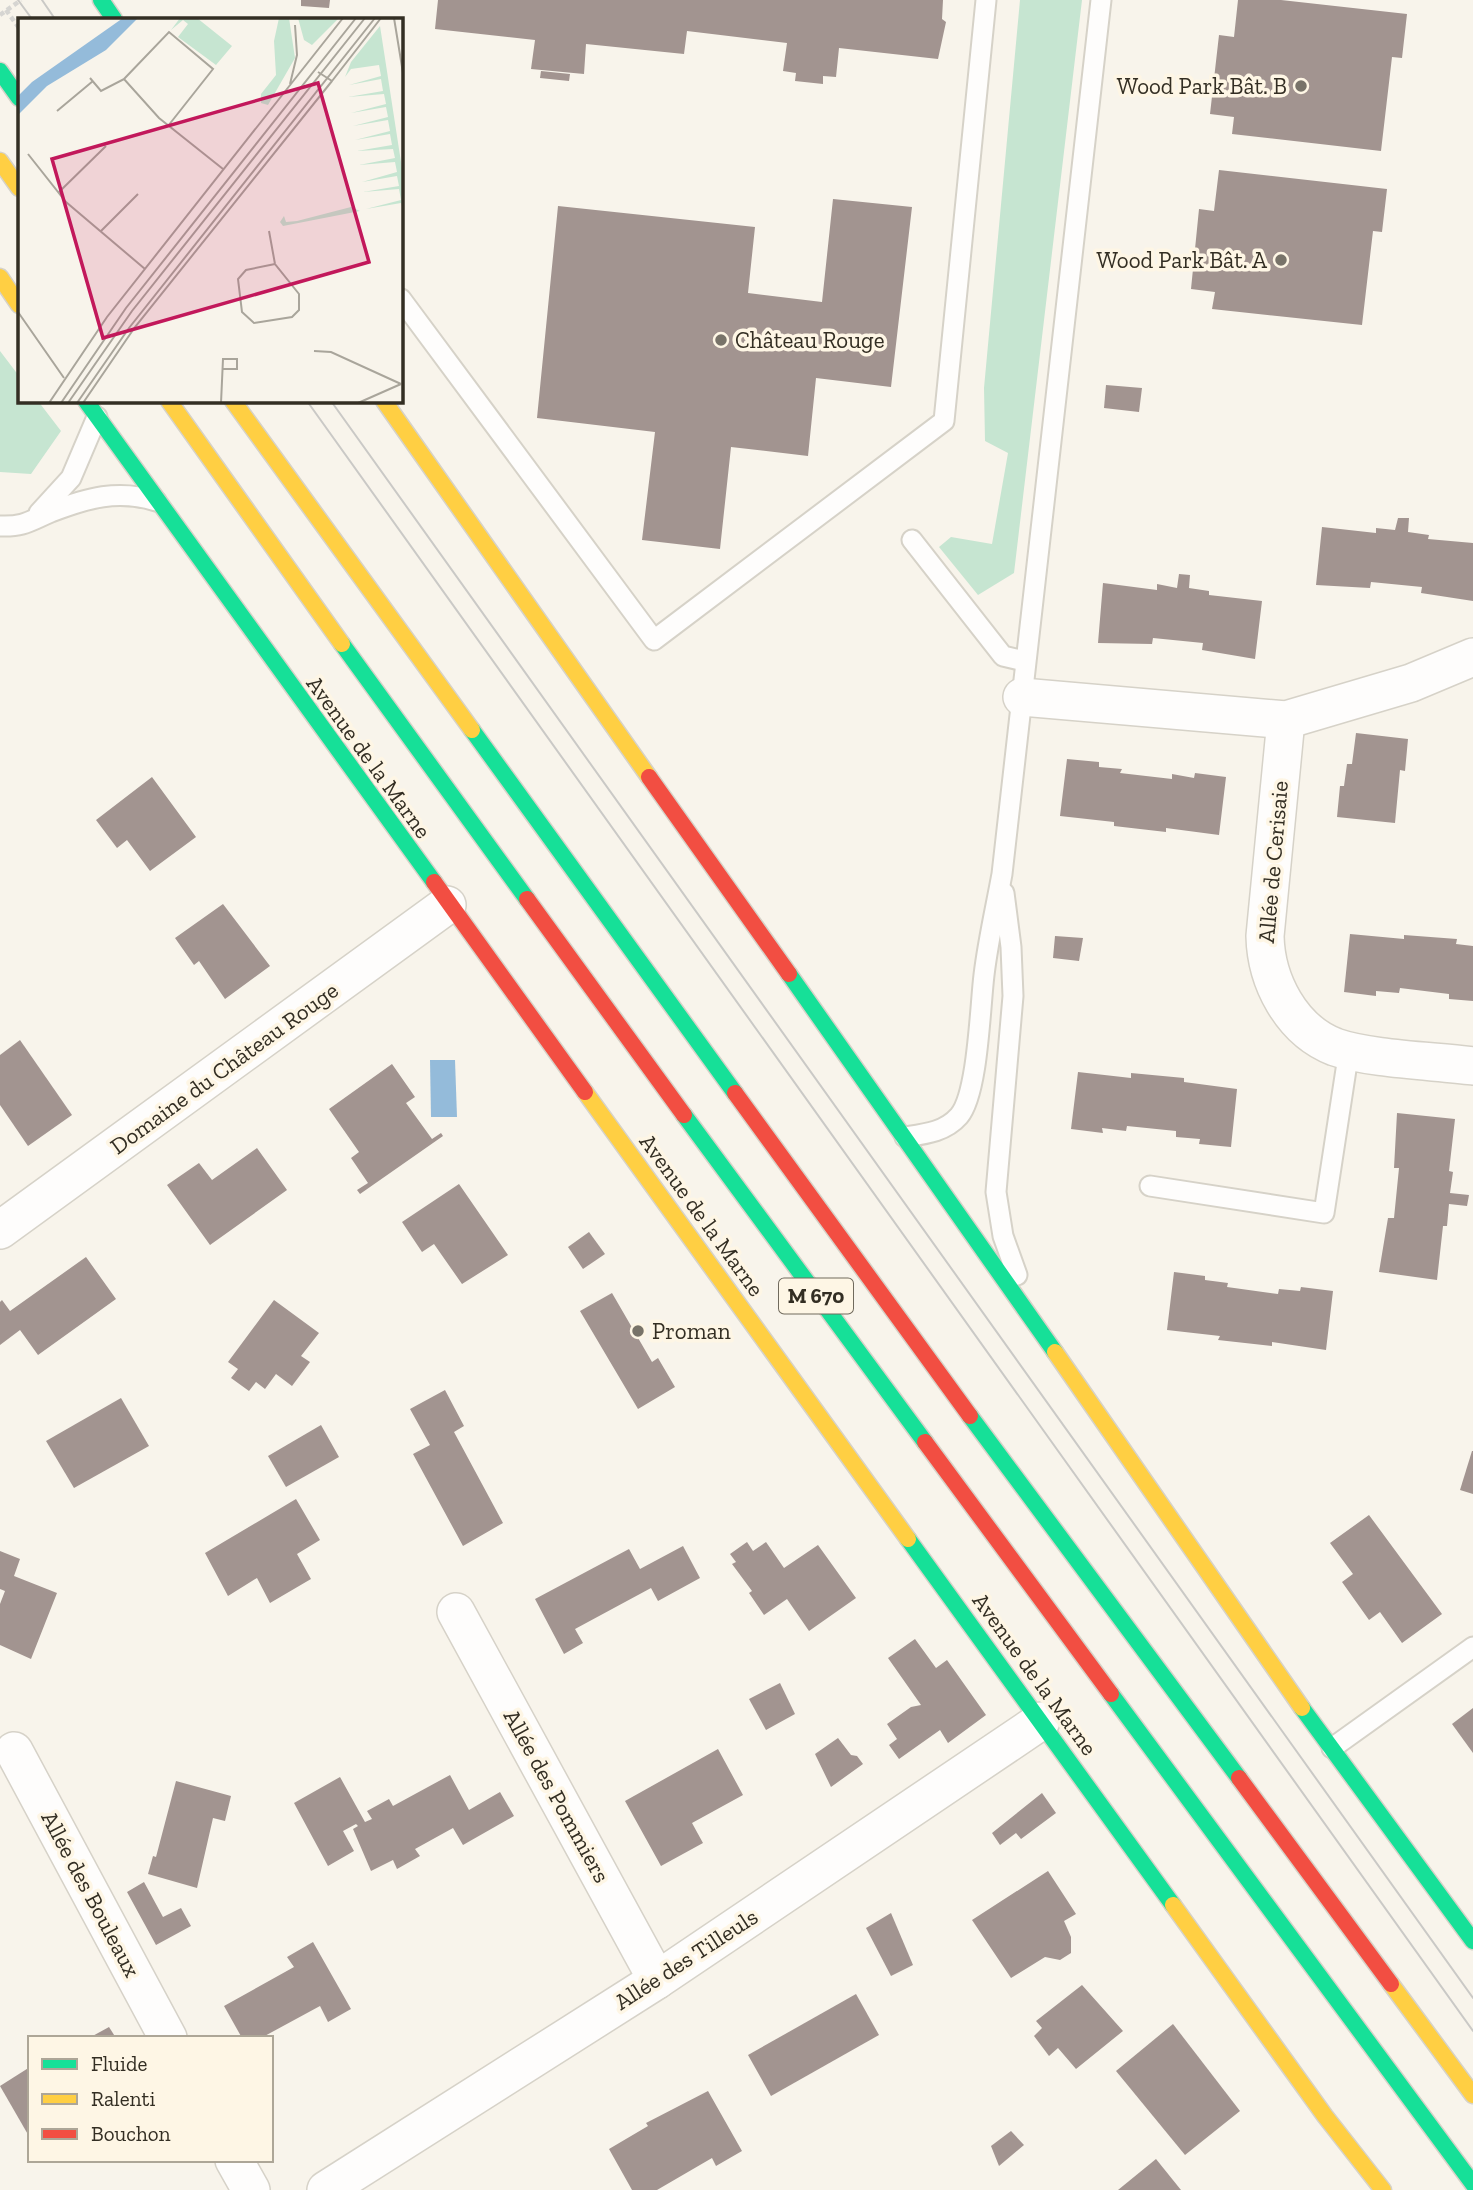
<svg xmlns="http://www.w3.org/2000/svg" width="1473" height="2190" font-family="'Zilla Slab',serif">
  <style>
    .green { fill: #c6e5d1 }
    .water { fill: #94bbda }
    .building { fill: #a29490 }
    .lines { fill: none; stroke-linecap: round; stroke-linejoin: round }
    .lane-casing { stroke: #d6d2c8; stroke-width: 23 }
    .street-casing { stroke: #d6d2c8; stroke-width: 40 }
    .fast-casing { stroke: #d6d2c8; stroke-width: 19 }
    .slow-casing { stroke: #d6d2c8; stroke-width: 19 }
    .jam-casing { stroke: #d6d2c8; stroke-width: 19 }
    .path { stroke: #d6d5d2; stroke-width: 4.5; stroke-dasharray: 5 3.5; stroke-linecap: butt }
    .lane { stroke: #fefdfc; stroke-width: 19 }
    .street { stroke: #fefdfc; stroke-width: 37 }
    .fast { stroke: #16e098; stroke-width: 16 }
    .slow { stroke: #ffcf43; stroke-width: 16 }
    .jam { stroke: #f24e42; stroke-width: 16 }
    .tram { stroke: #cac9c6; stroke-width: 2 }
    .poi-dot { fill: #787369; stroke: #fef6e5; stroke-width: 2.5 }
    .labels { text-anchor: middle; stroke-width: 7; stroke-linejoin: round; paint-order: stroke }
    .shield { fill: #fef6e5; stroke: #706a5d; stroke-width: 2 }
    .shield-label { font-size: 21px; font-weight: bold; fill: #332e23 }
    .poi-label { font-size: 23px; fill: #332e23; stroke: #fef6e5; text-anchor: end }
    .street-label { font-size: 23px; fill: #332e23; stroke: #fef6e5 }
    .inset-road { fill: none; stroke: #a9a59b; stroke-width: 2 }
    .view { fill: #c2185b; fill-opacity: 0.15; stroke: #c2185b; stroke-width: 3.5 }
    .inset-edge { fill: none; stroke: #332e23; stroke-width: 3.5 }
  </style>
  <rect width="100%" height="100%" fill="#f8f4eb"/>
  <g class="green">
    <path d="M1020 0H1082L1014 573 978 595 939 547 951 537 992 544 1008 453 985 441 984 388Z"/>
    <path d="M0 351 19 376V401H38L61 431 31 474 0 472Z"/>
  </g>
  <path class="water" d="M430 1060H455L457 1117H431Z"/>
  <g class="building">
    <path d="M301 0H330L329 8 301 6Z"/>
    <path d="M438 0H943L942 19 946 22 938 59 839 48 836 77 823 76V84L795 81 796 73 783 71 787 43 687 31 684 54 586 44 584 74 531 69 535 40 435 29Z"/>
    <path d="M1238 0H1281L1407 14 1402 58 1392 57 1381 151 1232 134 1234 117 1210 114 1219 35 1234 37Z"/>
    <path d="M541 71 570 74 569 81 540 78Z"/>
    <path d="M1219 170 1387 189 1382 232 1373 231 1362 325 1212 309 1215 292 1191 289 1199 209 1214 211Z"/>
    <path d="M833 199 912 207 891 387 816 378 808 456 731 447 720 549 642 540 655 432 537 418 558 206 755 227 748 293 822 302Z"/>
    <path d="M1106 385 1142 388 1139 412 1104 408Z"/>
    <path d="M1398 518H1409L1408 532 1429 535 1428 539 1473 543V601L1421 593 1422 587 1371 582 1370 588 1316 585 1322 527 1376 533V528L1395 530Z"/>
    <path d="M1179 574 1190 575 1189 588 1209 591V595L1262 601 1255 659 1202 650 1203 643 1153 638 1152 644 1098 643 1103 583 1157 590V584L1177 588Z"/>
    <path d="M1356 733 1408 739 1405 771 1400 770 1395 823 1337 817 1340 786H1344L1347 764H1352Z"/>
    <path d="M1067 759 1099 762V767L1122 769 1120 773 1172 779V774L1194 778 1195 773 1226 777 1219 835 1166 828V832L1114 826V822L1060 816Z"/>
    <path d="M152 777 196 837 150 871 127 840 117 848 96 820Z"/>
    <path d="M223 904 270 966 225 999 199 961 194 965 175 938Z"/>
    <path d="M1350 934 1404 939V935L1457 939 1456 944 1473 946V1001L1449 999V994L1400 988 1399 993 1376 991V996L1344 992Z"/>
    <path d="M1055 936 1083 938 1079 961 1053 958Z"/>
    <path d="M20 1040 72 1115 28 1146 0 1105V1055Z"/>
    <path d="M392 1064 415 1097 406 1103 432 1139 441 1133 443 1136 360 1194 357 1190 368 1183 351 1158 359 1152 329 1109Z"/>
    <path d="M1078 1072 1131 1078V1073L1184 1078V1082L1237 1089 1231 1147 1199 1144 1200 1139 1176 1137V1131L1127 1126 1126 1131 1102 1128 1103 1133 1071 1129Z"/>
    <path d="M1397 1113 1455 1119 1449 1171 1453 1172 1450 1193 1469 1195 1467 1206 1449 1204 1447 1226H1443L1437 1280 1379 1272 1388 1218H1394L1399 1168H1394Z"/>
    <path d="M257 1148 287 1190 210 1245 167 1185 199 1163 212 1180Z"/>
    <path d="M459 1184 508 1255 462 1284 434 1244 422 1252 402 1222Z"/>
    <path d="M589 1232 605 1254 583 1269 568 1247Z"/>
    <path d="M86 1257 116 1299 38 1355 20 1330 0 1345V1302L2 1300 10 1311Z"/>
    <path d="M1174 1272 1205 1276V1280L1228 1283 1227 1287 1278 1294 1279 1289 1300 1291 1301 1287 1333 1291 1326 1350 1272 1342V1346L1218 1340 1220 1336 1167 1330Z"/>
    <path d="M612 1293 652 1362 658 1358 675 1387 638 1409 580 1311Z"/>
    <path d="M274 1300 319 1333 301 1356 310 1362 292 1386 276 1374 265 1389 256 1382 249 1391 231 1378 238 1369 228 1362Z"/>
    <path d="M445 1390 464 1426 454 1432 503 1523 463 1546 413 1454 430 1445 410 1409Z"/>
    <path d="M121 1398 149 1446 74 1488 46 1441Z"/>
    <path d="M321 1425 339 1457 286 1487 268 1456Z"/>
    <path d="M1472 1451H1473V1494L1460 1490Z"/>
    <path d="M296 1499 320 1540 297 1554 311 1579 270 1603 257 1578 228 1596 205 1553Z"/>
    <path d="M1369 1515 1442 1614 1402 1643 1380 1612 1369 1620 1342 1582 1353 1574 1330 1543Z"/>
    <path d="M747 1542 753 1551 766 1542 784 1568 818 1545 856 1598 809 1631 787 1599 764 1615 749 1593 752 1591 732 1564 736 1562 730 1554Z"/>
    <path d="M683 1546 700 1578 658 1601 651 1588 575 1629 583 1643 564 1654 535 1599 629 1549 640 1569Z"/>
    <path d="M0 1551 20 1559 14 1576 57 1593 31 1659 0 1645V1604L5 1591 0 1589Z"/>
    <path d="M915 1639 936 1668 947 1660 986 1715 948 1743 940 1730 899 1759 889 1745 897 1739 887 1724 911 1707 921 1705 888 1658Z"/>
    <path d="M780 1683 795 1714 766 1730 749 1699Z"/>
    <path d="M1473 1708V1753L1452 1724Z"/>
    <path d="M838 1738 851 1755 857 1756 863 1764 831 1787 815 1754Z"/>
    <path d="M718 1749 743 1795 692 1823 703 1843 661 1866 625 1801Z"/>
    <path d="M450 1775 469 1810 500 1792 514 1816 463 1845 453 1828 415 1849 420 1856 397 1869 393 1860 371 1871 353 1829 358 1826 356 1824 343 1831 354 1851 328 1866 294 1803 340 1777 365 1822 372 1819 367 1811 389 1799 393 1806Z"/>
    <path d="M176 1781 231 1796 225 1821 213 1818 197 1888 148 1874 153 1856 156 1857Z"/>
    <path d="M1042 1793 1056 1813 1021 1839 1016 1833 1000 1845 992 1833Z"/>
    <path d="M1048 1871 1076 1914 1064 1921 1071 1937V1953L1060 1960 1045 1957 1011 1978 972 1920Z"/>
    <path d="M144 1882 163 1917 181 1908 191 1926 156 1945 127 1892Z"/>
    <path d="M891 1913 913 1965 891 1976 866 1928Z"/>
    <path d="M313 1942 351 2009 328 2022 320 2006 261 2038H242L224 2006 294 1967 287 1957Z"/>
    <path d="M1082 1985 1123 2031 1076 2069 1058 2048 1049 2056 1034 2036 1042 2028 1036 2021Z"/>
    <path d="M856 1994 879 2035 771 2096 748 2055Z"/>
    <path d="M1173 2024 1240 2111 1185 2155 1116 2071Z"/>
    <path d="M109 2027 116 2038H89Z"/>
    <path d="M30 2067V2138L0 2086Z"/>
    <path d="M708 2091 742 2151 716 2166 712 2158 657 2190H632L609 2149 648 2126 646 2123Z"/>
    <path d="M1011 2131 1024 2145 999 2166 991 2146Z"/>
    <path d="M1156 2159 1181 2190H1118Z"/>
  </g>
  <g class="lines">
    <defs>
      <g id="lane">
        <path d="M401 299 654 640 944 421 986 0"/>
        <path d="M39 513 71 478 97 417"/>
        <path d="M0 526C24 527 30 521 51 512 87 498 118 489 156 501"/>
        <path d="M912 540 1003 656 1024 661"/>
        <path d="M1004 893 1011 947 1013 996 996 1192 1003 1236 1017 1275"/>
        <path d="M905 1137C925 1134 945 1132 959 1116 978 1094 980 1007 984 975 988 941 996 907 1002 874L1101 0"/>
        <path d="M1150 1186 1324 1213 1349 1050"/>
        <path d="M1332 1748 1473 1647"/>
      </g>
      <g id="street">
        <path d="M1022 697 1286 720 1411 683 1473 657"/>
        <path d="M1286 720 1265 936C1266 981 1291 1030 1335 1047 1369 1059 1435 1061 1473 1066"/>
        <path d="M0 1230 447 905"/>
        <path d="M456 1612 657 1980"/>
        <path d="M14 1751 168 2038"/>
        <path d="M234 2160 251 2190"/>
        <path d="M326 2190 657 1980 1041 1721"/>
      </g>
      <g id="fast">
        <path d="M101 0 114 19"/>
        <path d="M0 71 19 98"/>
        <path d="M86 401 434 882"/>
        <path d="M342 644 527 899"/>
        <path d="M472 730 735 1093"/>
        <path d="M789 974 1055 1352"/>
        <path d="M684 1115 925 1442"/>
        <path d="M970 1416 1239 1778"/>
        <path d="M908 1539 1173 1905"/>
        <path d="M1111 1694 1473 2184"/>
        <path d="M1302 1708 1473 1941"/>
      </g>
      <g id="slow">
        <path d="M0 161 19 188"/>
        <path d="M0 277 19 305"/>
        <path d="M169 401 342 644"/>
        <path d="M233 401 472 730"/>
        <path d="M384 401 649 777"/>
        <path d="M585 1092 908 1539"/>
        <path d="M1055 1352 1302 1708"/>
        <path d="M1173 1905 1325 2116 1383 2190"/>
        <path d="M1391 1984 1473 2095"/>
      </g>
      <g id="jam">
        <path d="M649 777 789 974"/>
        <path d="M434 882 585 1092"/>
        <path d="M527 899 684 1115"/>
        <path d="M735 1093 970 1416"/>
        <path d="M925 1442 1111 1694"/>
        <path d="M1239 1778 1391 1984"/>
      </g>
    </defs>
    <use href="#lane" class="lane-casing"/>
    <use href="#street" class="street-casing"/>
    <use href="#fast" class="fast-casing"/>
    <use href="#slow" class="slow-casing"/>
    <use href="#jam" class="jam-casing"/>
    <g class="path">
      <path d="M6 10 19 28"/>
      <path d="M0 15 21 0"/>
    </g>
    <use href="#lane" class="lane"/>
    <use href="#street" class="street"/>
    <use href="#fast" class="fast"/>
    <use href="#slow" class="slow"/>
    <use href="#jam" class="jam"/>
    <g class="tram">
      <path d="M18 0 32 19"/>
      <path d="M42 0 55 19"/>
      <path d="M307 401 1473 2031"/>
      <path d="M331 401 1473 1998"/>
    </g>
  </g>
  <g class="poi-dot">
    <circle cx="1301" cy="86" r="7"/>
    <circle cx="1281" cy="260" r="7"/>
    <circle cx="721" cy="340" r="7"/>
    <circle cx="638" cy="1331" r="7"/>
  </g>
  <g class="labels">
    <rect class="shield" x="779" y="1278.5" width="74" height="35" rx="5"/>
    <g class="shield-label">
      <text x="816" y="1303">M 670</text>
    </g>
    <g class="poi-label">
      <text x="1287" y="94">Wood Park Bât. B</text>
      <text x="1267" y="268">Wood Park Bât. A</text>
      <text x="735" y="348" text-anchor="start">Château Rouge</text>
      <text x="652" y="1339" text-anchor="start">Proman</text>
    </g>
    <g class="street-label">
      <text transform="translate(369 757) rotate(54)" y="8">Avenue de la Marne</text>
      <text transform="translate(1273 862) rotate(-85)" y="8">Allée de Cerisaie</text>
      <text transform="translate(224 1068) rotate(-36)" y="8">Domaine du Château Rouge</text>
      <text transform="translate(702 1215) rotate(54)" y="8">Avenue de la Marne</text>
      <text transform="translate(1035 1674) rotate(54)" y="8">Avenue de la Marne</text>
      <text transform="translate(557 1796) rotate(61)" y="8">Allée des Pommiers</text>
      <text transform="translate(91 1894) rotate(62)" y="8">Allée des Bouleaux</text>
      <text transform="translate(686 1959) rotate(-33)" y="8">Allée des Tilleuls</text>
    </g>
  </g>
  <g transform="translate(18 18)">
    <rect width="385" height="385" fill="#f8f4eb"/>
    <path d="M162 0H179L214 28 198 47 160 19 170 6 165 2 153 12ZM261 0H271L277 40 250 87 243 85V76L258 57 256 23ZM280 0H321L294 27 286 22ZM362 8 385 157V192L383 185 348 191 383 182 381 171 345 174 381 168 379 158 344 164 379 154 377 144 341 147 377 140 375 131 339 133 374 127 372 116 337 122 372 113 370 102 335 108 370 99 368 89 333 95 368 86 366 76 330 79 365 73 363 61 331 67 363 58 361 47 333 51 327 59 333 44ZM333 189 342 193 265 208 262 204 266 198 268 204 279 203Z" fill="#c6e5d1"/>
    <path d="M105 0H120L88 32 29 68 0 97V78L14 64Z" fill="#94bbda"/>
    <path class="inset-road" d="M376 0 385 55M300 54 314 63 363 0M72 60 83 73 106 61 141 100 205 151M106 61 151 14 195 51 150 108M272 66 279 37 277 7M39 93 75 63M10 136 48 184 127 251M40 175 88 128M251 213 257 246 281 276V292L274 299 236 305 224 294 220 261 228 252 257 246M82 214 120 176M0 294 46 360M296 333 313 334 383 366M31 385 89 299 325 0M43 385 108 290 338 0M50 385 114 293 347 0M59 385 111 310 357 0M65 385 117 309 314 63M203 385 205 341H219V351H205M340 385 383 366"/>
    <path class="view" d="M300 65 351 244 85 320 34 141Z"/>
    <rect width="385" height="385" class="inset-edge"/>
  </g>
  <rect x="28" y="2036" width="245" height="126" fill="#fef6e5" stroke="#ada697" stroke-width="2"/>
  <rect x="42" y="2059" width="35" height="10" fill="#16e098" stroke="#ada697" stroke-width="2"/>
  <text x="91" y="2071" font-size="21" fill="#332e23">Fluide</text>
  <rect x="42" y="2094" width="35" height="10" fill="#ffcf43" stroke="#ada697" stroke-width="2"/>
  <text x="91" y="2106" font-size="21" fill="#332e23">Ralenti</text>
  <rect x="42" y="2129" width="35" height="10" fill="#f24e42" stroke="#ada697" stroke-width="2"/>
  <text x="91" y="2141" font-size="21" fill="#332e23">Bouchon</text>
</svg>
